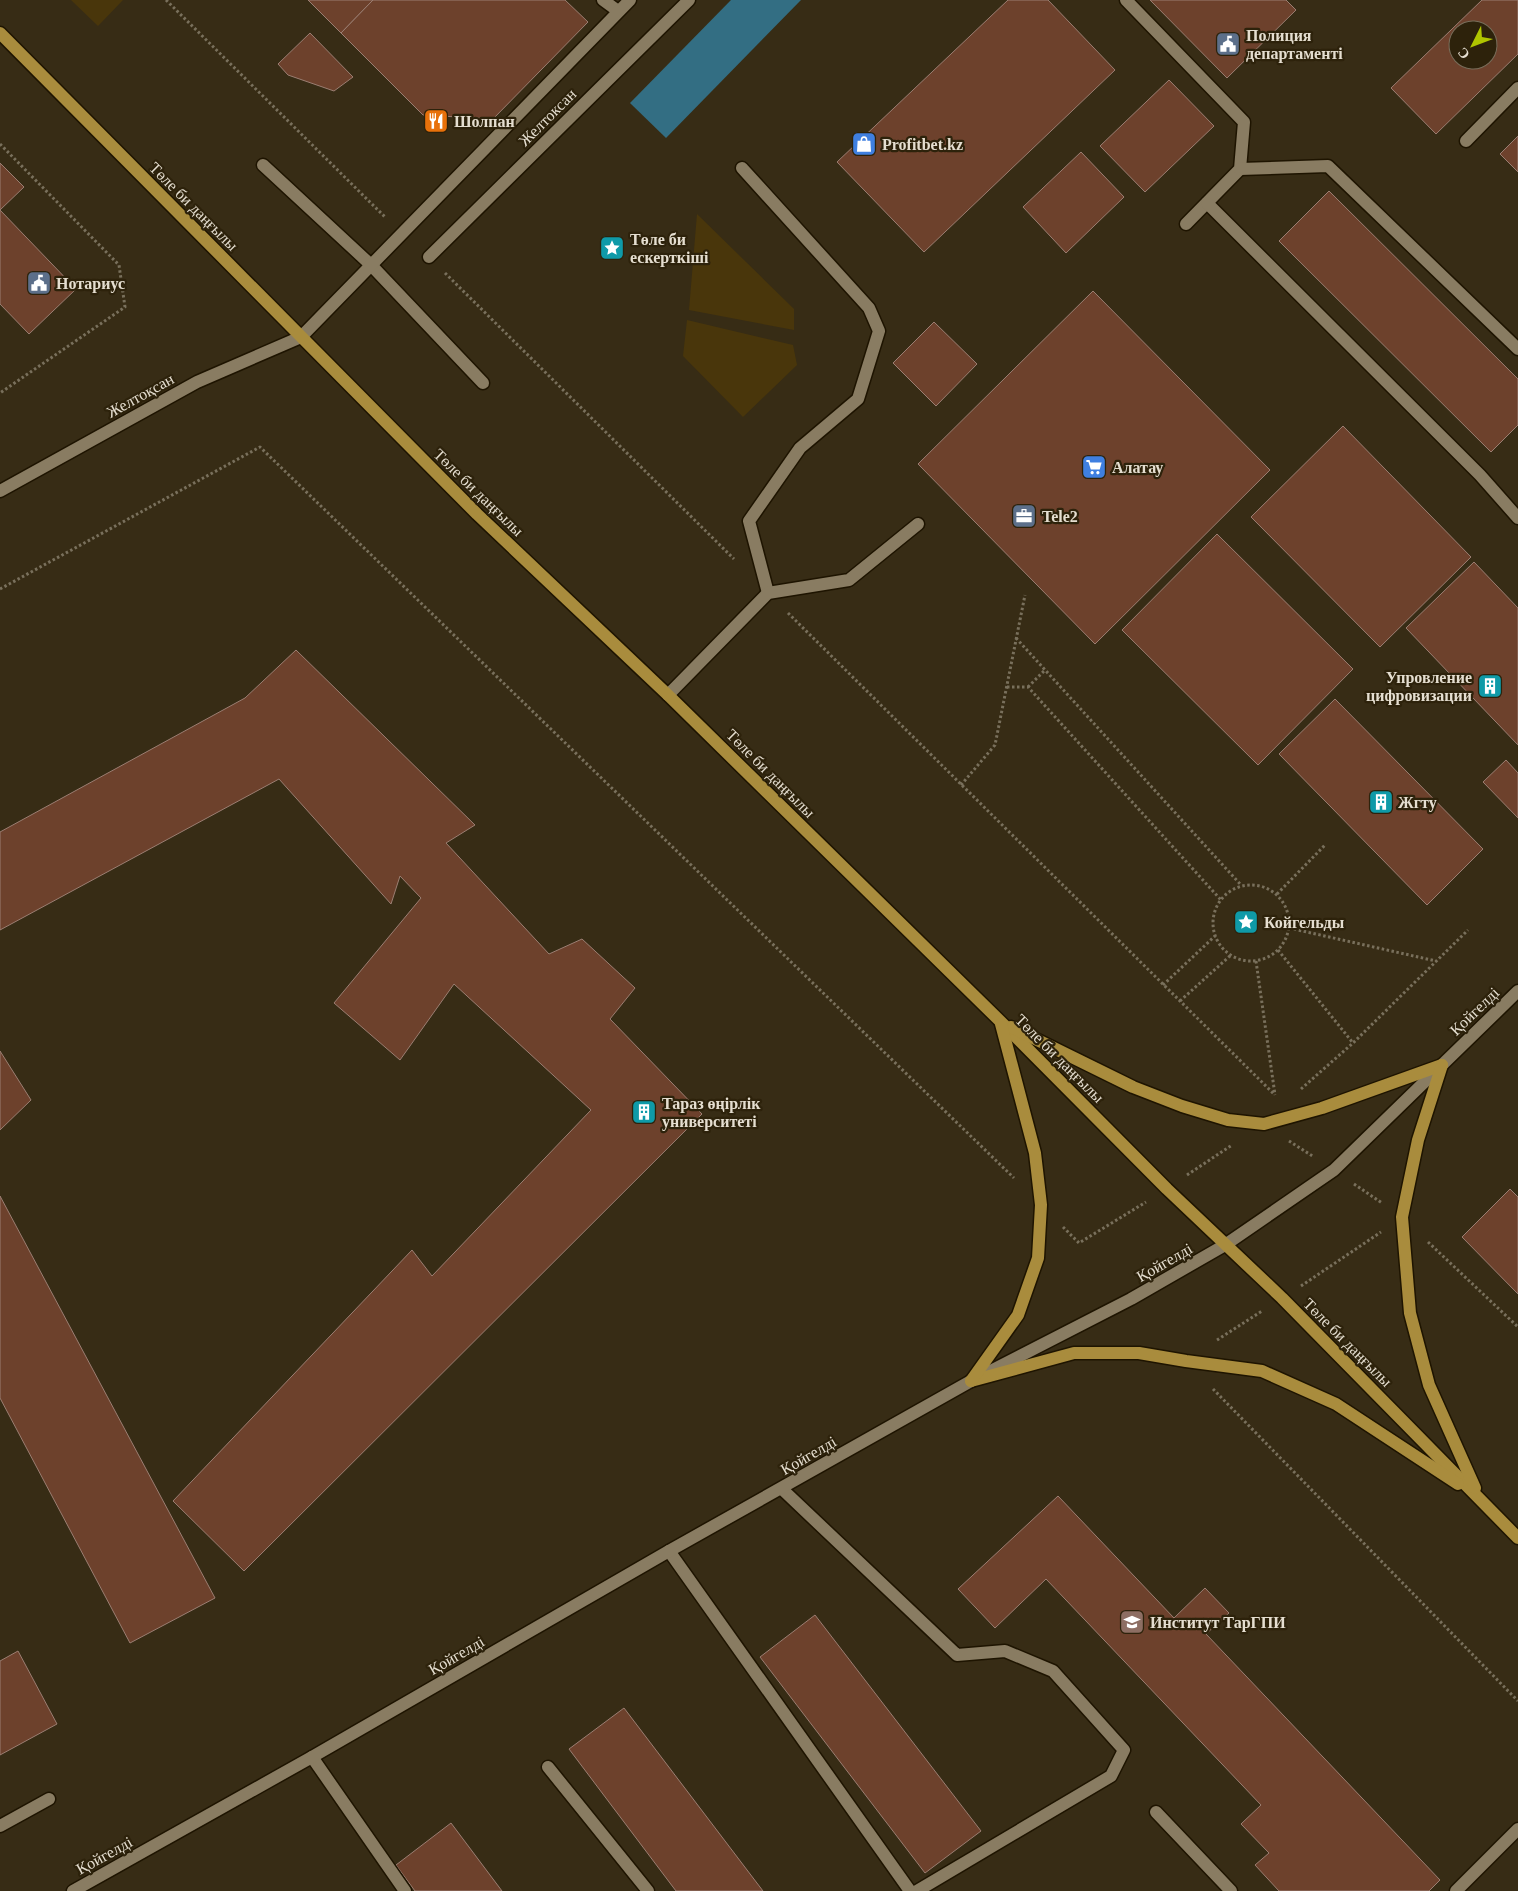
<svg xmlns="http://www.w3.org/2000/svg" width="1518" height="1891" font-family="Georgia,serif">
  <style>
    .green { fill: #49360b }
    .water { fill: #336e83 }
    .building { fill: #6d412c; stroke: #9b7e72; fill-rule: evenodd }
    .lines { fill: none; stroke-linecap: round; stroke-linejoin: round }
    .service-casing { stroke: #1e1400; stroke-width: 15 }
    .pedestrian-casing { stroke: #1e1400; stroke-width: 15 }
    .tertiary-casing { stroke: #1e1400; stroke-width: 15 }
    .primary-casing { stroke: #1e1400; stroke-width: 15 }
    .path { stroke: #79705c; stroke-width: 3; stroke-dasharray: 2.5 2.5; stroke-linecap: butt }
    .service { stroke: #897c62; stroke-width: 12 }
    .pedestrian { stroke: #897c62; stroke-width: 12 }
    .tertiary { stroke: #897c62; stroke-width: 12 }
    .primary { stroke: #a98c3d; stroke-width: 12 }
    .labels { text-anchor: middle; stroke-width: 4.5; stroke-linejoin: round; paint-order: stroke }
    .poi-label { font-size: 16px; font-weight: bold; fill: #e5ded0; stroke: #2d220b; text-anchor: start }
    .street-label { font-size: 16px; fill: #e5ded0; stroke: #2d220b }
  </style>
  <rect width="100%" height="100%" fill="#372c15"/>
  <g class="green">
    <path d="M71 0H123L98 26Z"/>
    <path d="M697 214 794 309V330L689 310Z"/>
    <path d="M687 320 793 345 797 365 743 417 683 356Z"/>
  </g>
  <path class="water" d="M731 0H801L666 138 630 103Z"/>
  <g class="building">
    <path d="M308 0H373L341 33Z"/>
    <path d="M373 0H565L588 22 493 119 423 115 341 33Z"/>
    <path d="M1008 0H1048L1115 70 924 252 837 162Z"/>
    <path d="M1150 0H1286L1296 10 1227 78Z"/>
    <path d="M1482 0H1518V54L1436 134 1391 88ZM1458 30H1488V60H1458Z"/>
    <path d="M310 33 353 77 334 91 288 75 278 64Z"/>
    <path d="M1169 80 1214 126 1145 192 1100 146Z"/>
    <path d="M1518 136V172L1500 154Z"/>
    <path d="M1081 152 1124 197 1066 253 1023 207Z"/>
    <path d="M0 163 24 187 0 210 76 289 29 334 0 304Z"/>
    <path d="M1329 191 1518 379V425L1491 452 1279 241Z"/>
    <path d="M1093 291 1270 470 1095 644 918 464Z"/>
    <path d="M934 322 977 364 936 406 893 363Z"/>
    <path d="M1343 426 1471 557 1380 647 1251 517Z"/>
    <path d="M1217 534 1353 669 1258 765 1122 630Z"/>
    <path d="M1474 562 1518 608V745L1406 628Z"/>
    <path d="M296 650 475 825 446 843 549 954 582 939 635 988 610 1019 702 1114 244 1571 173 1501 412 1250 432 1276 591 1110 454 984 400 1060 334 1003 421 898 400 876 391 904 279 779 0 930V832L245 698Z"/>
    <path d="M1335 699 1483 849 1427 905 1279 754Z"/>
    <path d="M1506 760 1518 773V818L1483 782Z"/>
    <path d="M0 1051 31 1100 0 1130Z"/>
    <path d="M1510 1189 1518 1197V1294L1462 1237Z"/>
    <path d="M0 1196 215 1598 130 1643 0 1398Z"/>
    <path d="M1058 1496 1174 1618 1205 1588 1229 1613 1206 1634 1440 1880 1429 1891H1279L1255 1865 1269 1853 1241 1824 1261 1805 1046 1579 995 1628 958 1589Z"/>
    <path d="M815 1615 981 1831 925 1873 760 1657Z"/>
    <path d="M18 1651 57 1724 0 1755V1661Z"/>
    <path d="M624 1708 763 1891H676L569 1749Z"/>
    <path d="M451 1823 502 1891H415L396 1865Z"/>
  </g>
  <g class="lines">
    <defs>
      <g id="service">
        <path d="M603 0 618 11"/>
        <path d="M1126 0 1244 122 1240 169 1186 224"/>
        <path d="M1466 141 1518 88"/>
        <path d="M263 165 371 265 483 383"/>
        <path d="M742 168 869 308 879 331 858 399 800 448 749 521 768 593"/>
        <path d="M1240 169 1328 166 1518 349"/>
        <path d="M1207 203 1480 475 1518 518"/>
        <path d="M301 337 630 0"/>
        <path d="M668 695 768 593 849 580 918 524"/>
        <path d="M782 1489 957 1655 1005 1651 1053 1671 1124 1750 1111 1776 917 1891"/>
        <path d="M669 1551 910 1891"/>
        <path d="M312 1757 405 1891"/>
        <path d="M548 1767 648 1891"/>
        <path d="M1156 1812 1231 1891"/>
        <path d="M0 1826 49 1799"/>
        <path d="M1456 1891 1518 1829"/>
      </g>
      <path id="pedestrian" d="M429 257 689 0"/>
      <g id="tertiary">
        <path d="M0 491 197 382 301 337"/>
        <path d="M73 1891 312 1757 669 1551 971 1381 1131 1299 1225 1245 1334 1170 1518 991"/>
      </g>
      <g id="primary">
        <path d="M0 33 477 514 668 695 1001 1022 1167 1189 1282 1298 1518 1538"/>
        <path d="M1011 1027 1133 1087 1182 1106 1228 1120 1264 1124 1322 1108 1442 1065"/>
        <path d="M1442 1065 1418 1140 1402 1217 1410 1313 1429 1385 1475 1488"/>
        <path d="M971 1381 1074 1353H1139L1186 1361 1262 1371 1336 1404 1458 1484"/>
        <path d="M971 1381 1018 1315 1038 1258 1041 1205 1035 1153 1001 1024"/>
      </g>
    </defs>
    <use href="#service" class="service-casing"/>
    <use href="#pedestrian" class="pedestrian-casing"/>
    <use href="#tertiary" class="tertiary-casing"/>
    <use href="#primary" class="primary-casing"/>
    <g class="path">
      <path d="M166 0 386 218"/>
      <path d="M0 144 119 265 125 307 0 393"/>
      <path d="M445 273 734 559"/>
      <path d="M0 589 260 447 1014 1178"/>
      <path d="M788 613 1275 1095"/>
      <path d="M1016 638 1241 885"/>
      <path d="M1007 687H1028L1221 900"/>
      <path d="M1028 687 1044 671"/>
      <path d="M961 785 995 745 1025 595"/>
      <circle cx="1251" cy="923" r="38"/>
      <path d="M1277 894 1326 844"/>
      <path d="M1289 928 1436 961"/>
      <path d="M1278 950 1353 1043"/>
      <path d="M1256 961 1275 1095"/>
      <path d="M1163 985 1215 936"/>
      <path d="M1180 1001 1231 955"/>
      <path d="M1301 1089 1353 1043 1468 930"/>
      <path d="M1289 1141 1314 1157"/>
      <path d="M1187 1175 1232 1145"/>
      <path d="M1354 1184 1382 1203"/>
      <path d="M1063 1227 1079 1243 1146 1202"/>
      <path d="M1428 1242 1518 1327"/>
      <path d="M1301 1286 1381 1232"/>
      <path d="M1217 1340 1262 1311"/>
      <path d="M1213 1389 1518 1701"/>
    </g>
    <use href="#service" class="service"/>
    <use href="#pedestrian" class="pedestrian"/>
    <use href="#tertiary" class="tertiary"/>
    <use href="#primary" class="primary"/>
  </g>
  <defs>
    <symbol id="civic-square" viewBox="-11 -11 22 22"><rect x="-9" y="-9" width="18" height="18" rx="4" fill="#5c6f8a" stroke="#2d220b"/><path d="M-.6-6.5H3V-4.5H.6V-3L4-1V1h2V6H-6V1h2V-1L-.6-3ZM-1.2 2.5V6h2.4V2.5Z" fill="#fff"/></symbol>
    <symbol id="restaurant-square" viewBox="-11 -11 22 22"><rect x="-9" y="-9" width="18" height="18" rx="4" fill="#e8710a" stroke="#2d220b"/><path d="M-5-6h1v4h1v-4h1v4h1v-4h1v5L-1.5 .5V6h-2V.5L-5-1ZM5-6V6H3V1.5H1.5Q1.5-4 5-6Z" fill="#fff"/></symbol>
    <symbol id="shop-square" viewBox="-11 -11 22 22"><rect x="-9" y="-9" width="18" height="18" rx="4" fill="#3f7fe0" stroke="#2d220b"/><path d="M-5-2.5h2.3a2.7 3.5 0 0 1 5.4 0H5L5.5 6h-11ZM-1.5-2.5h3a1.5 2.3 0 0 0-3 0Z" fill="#fff"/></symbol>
    <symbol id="sight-square" viewBox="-11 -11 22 22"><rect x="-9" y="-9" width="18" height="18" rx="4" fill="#0f9aa8" stroke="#2d220b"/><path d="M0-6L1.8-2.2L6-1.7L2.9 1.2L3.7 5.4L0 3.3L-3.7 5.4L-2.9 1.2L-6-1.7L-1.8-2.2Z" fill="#fff"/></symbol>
    <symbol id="supermarket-square" viewBox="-11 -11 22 22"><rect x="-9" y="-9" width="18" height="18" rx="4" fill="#3f7fe0" stroke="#2d220b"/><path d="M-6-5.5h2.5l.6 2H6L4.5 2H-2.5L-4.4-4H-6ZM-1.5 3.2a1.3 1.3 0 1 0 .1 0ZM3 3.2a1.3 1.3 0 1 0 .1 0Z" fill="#fff"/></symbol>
    <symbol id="office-square" viewBox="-11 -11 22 22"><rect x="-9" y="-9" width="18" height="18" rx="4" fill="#5c6f8a" stroke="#2d220b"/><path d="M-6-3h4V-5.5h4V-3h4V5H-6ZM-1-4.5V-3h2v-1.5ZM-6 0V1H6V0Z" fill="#fff"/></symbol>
    <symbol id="building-square" viewBox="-11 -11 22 22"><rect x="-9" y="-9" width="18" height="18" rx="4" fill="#0f9aa8" stroke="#2d220b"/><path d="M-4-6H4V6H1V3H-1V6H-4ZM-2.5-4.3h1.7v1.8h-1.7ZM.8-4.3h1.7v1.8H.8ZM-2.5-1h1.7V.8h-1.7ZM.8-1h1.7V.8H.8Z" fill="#fff"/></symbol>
    <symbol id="school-square" viewBox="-11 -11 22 22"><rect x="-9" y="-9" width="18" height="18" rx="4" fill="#8d6e63" stroke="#2d220b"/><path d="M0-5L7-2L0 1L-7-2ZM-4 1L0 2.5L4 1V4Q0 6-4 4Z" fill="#fff"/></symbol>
  </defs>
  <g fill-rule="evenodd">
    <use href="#civic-square" x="1214" y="30" width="28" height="28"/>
    <use href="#restaurant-square" x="422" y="107" width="28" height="28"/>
    <use href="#shop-square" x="850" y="130" width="28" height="28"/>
    <use href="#sight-square" x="598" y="234" width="28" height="28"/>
    <use href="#civic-square" x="25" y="269" width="28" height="28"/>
    <use href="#supermarket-square" x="1080" y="453" width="28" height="28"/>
    <use href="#office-square" x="1010" y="502" width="28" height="28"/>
    <use href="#building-square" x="1476" y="672" width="28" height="28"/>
    <use href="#building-square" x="1367" y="788" width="28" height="28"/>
    <use href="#sight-square" x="1232" y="908" width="28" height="28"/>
    <use href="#building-square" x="630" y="1098" width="28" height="28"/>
    <use href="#school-square" x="1118" y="1608" width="28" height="28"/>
  </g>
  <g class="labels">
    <g class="poi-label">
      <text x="1246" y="41">Полиция<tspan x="1246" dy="18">департаменті</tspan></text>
      <text x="454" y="127">Шолпан</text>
      <text x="882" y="150">Profitbet.kz</text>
      <text x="630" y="245">Төле би<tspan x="630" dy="18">ескерткіші</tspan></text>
      <text x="56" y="289">Нотариус</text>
      <text x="1112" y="473">Алатау</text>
      <text x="1042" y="522">Tele2</text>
      <text x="1472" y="683" text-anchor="end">Упровление<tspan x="1472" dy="18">цифровизации</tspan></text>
      <text x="1398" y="808">Жгту</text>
      <text x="1264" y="928">Койгельды</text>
      <text x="662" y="1109">Тараз өңірлік<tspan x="662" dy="18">университеті</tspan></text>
      <text x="1150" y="1628">Институт ТарГПИ</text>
    </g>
    <g class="street-label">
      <text transform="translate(547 117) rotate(-45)" y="6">Желтоксан</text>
      <text transform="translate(194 206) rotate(45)" y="6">Төле би даңғылы</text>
      <text transform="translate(140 395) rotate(-29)" y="6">Желтоқсан</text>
      <text transform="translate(479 492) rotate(44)" y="6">Төле би даңғылы</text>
      <text transform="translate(771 773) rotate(45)" y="6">Төле би даңғылы</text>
      <text transform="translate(1474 1011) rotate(-44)" y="6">Қойгелді</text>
      <text transform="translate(1060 1058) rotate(45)" y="6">Төле би даңғылы</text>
      <text transform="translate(1164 1262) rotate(-30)" y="6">Қойгелді</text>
      <text transform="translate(1348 1342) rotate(45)" y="6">Төле би даңғылы</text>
      <text transform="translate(808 1455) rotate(-30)" y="6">Қойгелді</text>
      <text transform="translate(456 1655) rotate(-30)" y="6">Қойгелді</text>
      <text transform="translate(104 1855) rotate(-29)" y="6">Қойгелді</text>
    </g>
  </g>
  <g transform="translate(1473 45) rotate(228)"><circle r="24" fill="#2d220b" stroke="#776d5a"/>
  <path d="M0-4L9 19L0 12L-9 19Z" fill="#b0c500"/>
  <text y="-8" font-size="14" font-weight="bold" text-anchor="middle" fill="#e5ded0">С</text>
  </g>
</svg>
